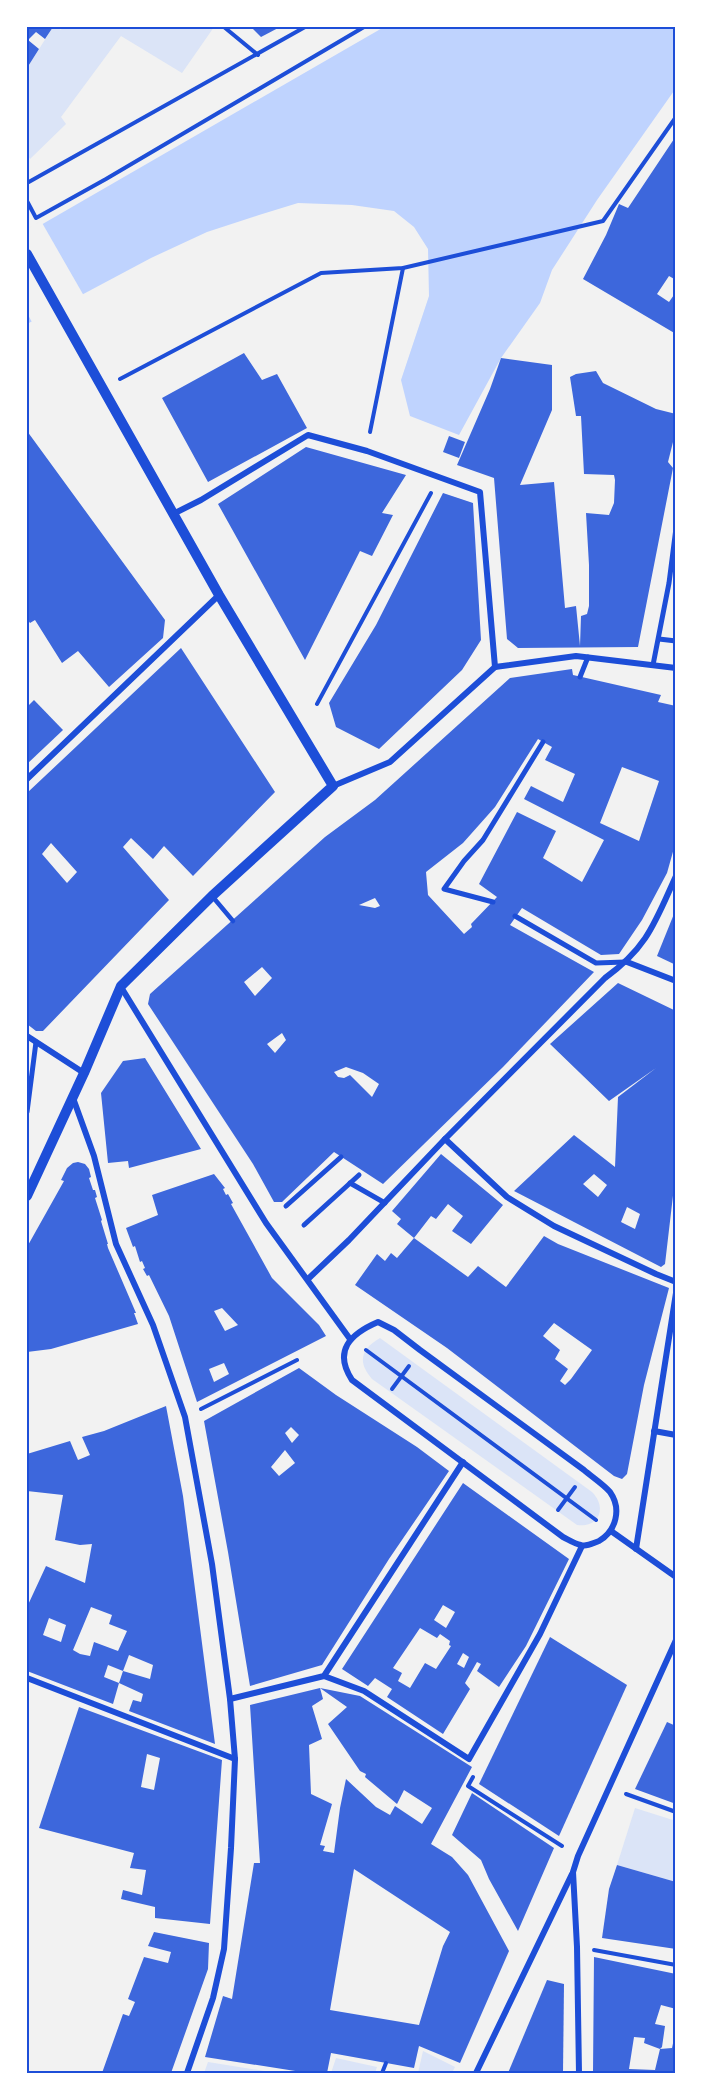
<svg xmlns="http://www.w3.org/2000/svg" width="703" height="2100" font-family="Rubik,sans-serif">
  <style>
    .green { fill: #dbe4f7 }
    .water { fill: #bfd3fe }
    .pier { fill: #f2f2f2 }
    .building { fill: #3d67dc; fill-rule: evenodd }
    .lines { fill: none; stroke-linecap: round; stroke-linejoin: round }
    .path { stroke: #1d4ed8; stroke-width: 4 }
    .service { stroke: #1d4ed8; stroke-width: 4.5 }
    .pedestrian { stroke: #1d4ed8; stroke-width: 5 }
    .minor { stroke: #1d4ed8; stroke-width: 6 }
    .tertiary { stroke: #1d4ed8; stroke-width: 10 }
    .neatline { fill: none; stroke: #1d4ed8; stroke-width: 2 }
  </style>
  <rect width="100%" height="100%" fill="#f2f2f2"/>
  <g class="green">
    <path d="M53 27H58L61 30 62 27H214L182 73 121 36 61 117 66 124 30 159 27 154V68Z"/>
    <path d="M380 1338 592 1492C607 1507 600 1528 577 1525L372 1379C357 1362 361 1349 380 1338Z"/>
    <path d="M635 1808 676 1821V1882L617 1865Z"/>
    <path d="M423 2051 455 2067 452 2073H418Z"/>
    <path d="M336 2058 377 2067 375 2073H331Z"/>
    <path d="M208 2062 277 2073H204Z"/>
  </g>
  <path class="water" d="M384 27H676V88L597 200 552 270 540 303 501 358 459 435 410 416 401 380 429 296 428 249 414 227 394 211 352 205 298 203 259 215 207 232 151 258 27 324V233Z"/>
  <path class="pier" d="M41 221 84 296 33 324 27 313V229Z"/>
  <g class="building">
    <path d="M27 27H53L45 39 36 32 28 40 39 49 27 68Z"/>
    <path d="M251 27H280L261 37Z"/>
    <path d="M676 136V280L669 276 657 294 669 302 676 292V334L583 279 606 235 619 204 628 208Z"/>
    <path d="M244 353 262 380 277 374 307 428 208 482 162 398Z"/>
    <path d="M501 358 552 365V410L520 485 554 482 565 608 576 606 580 646 581 616 587 614 589 606V565L586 513 609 515 614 503 615 480 614 475 584 474 581 416H576L570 377 576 374 596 371 603 383 656 409 676 414V430L668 462 673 468 638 647 518 648 507 639 494 478 457 465 490 389Z"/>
    <path d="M27 431 165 620 163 638 109 687 78 651 62 663 35 620 30 623 27 619Z"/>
    <path d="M449 436 465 442 459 458 443 452Z"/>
    <path d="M306 447 406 475 382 513 393 515 372 556 360 551 305 660 218 504Z"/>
    <path d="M443 493 473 503 481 640 462 670 379 749 336 727 329 703 376 625Z"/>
    <path d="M181 648 275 792 193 876 164 846 153 859 131 838 123 847 169 900 43 1031H36L27 1024V793ZM51 843 77 872 67 883 42 854Z"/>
    <path d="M572 669 573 675 661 695 658 702 676 706V841L667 873 642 920 619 954 601 955 522 908 510 925 594 972 503 1067 383 1184 334 1152 282 1202H274L253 1164 148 1004 150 994 325 837 375 800 510 678ZM538 739 552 747 545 760 575 774 563 802 531 786 524 799 604 840 582 882 543 858 556 831 517 812 479 884 497 897 471 924 472 927 464 934 428 895 426 872 463 843 495 807ZM622 767 659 781 639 841 600 823ZM375 898 380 906 375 908 359 905ZM262 967 272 978 255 996 244 982ZM282 1033 286 1040 275 1053 267 1044ZM346 1067 363 1073 379 1084 372 1097 350 1075 344 1078 338 1077 334 1072Z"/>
    <path d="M34 700 63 730 27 764V707Z"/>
    <path d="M676 909V965L657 956Z"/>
    <path d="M618 983 676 1011V1170L665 1264 661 1267 514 1191 574 1135 615 1167 618 1097 656 1068 609 1101 550 1044ZM594 1174 607 1185 598 1197 583 1184ZM627 1207 640 1214 635 1229 621 1222Z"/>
    <path d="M145 1058 201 1149 129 1168 128 1161 108 1163 101 1093 123 1061Z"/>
    <path d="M441 1154 503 1205 471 1244 452 1231 463 1216 448 1204 436 1219 431 1216 414 1238 397 1224 401 1219 392 1211Z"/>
    <path d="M78 1162 85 1164 89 1169 91 1177 89 1178 93 1190H95L97 1197 95 1198 102 1220 101 1221 108 1244H107L108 1248 136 1313H134L138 1324 51 1349 27 1352V1247L64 1181 61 1180 67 1168 73 1163Z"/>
    <path d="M214 1174 225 1188 223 1189 226 1195 228 1194 233 1203 231 1204 272 1278 319 1325 326 1336 197 1402 169 1316 149 1275 147 1276 143 1269 145 1268 142 1261 140 1262 135 1246 133 1247 126 1228 158 1215 152 1195ZM222 1308 238 1325 225 1331 214 1311ZM224 1363 229 1374 214 1382 209 1369Z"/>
    <path d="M544 1236 558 1244 669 1288 644 1385 627 1474 622 1479 614 1476 447 1348 355 1285 377 1254 385 1261 391 1253 397 1258 414 1238 468 1277 478 1266 506 1287ZM554 1323 592 1350 571 1379 565 1385 560 1381 568 1369 555 1359 560 1350 543 1336Z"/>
    <path d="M299 1368 336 1395 417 1447 449 1471 389 1559 322 1665 250 1686 228 1552 204 1421ZM291 1427 299 1435 292 1443 285 1433ZM285 1450 295 1463 279 1476 271 1467Z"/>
    <path d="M166 1406 183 1496 215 1744 129 1711 133 1700 141 1702 143 1694 119 1683 123 1671 108 1665 104 1677 119 1683 113 1704 27 1671V1607L46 1566 85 1583 92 1544 80 1545 55 1540 63 1495 27 1491V1454L70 1441 78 1460 90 1455 82 1437 104 1431ZM91 1607 112 1615 109 1624 127 1631 118 1651 94 1642 90 1656 80 1654 73 1650ZM49 1618 66 1625 61 1642 43 1635ZM129 1655 153 1665 150 1679 123 1671Z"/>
    <path d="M463 1483 569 1559 526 1646 499 1687 477 1671 481 1664 477 1662 465 1683 470 1689 443 1734 387 1697 392 1689 375 1678 368 1686 342 1669ZM443 1605 455 1612 446 1628 434 1620ZM420 1628 437 1638 440 1634 450 1641 449 1645 451 1646 436 1669 425 1663 410 1688 398 1681 402 1673 393 1668ZM463 1653 469 1657 464 1668 457 1664Z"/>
    <path d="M550 1637 627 1685 559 1836 479 1784Z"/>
    <path d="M320 1688 323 1699 312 1706 322 1739 309 1745 311 1794 332 1804 320 1845 325 1846 323 1851 334 1853 340 1808 346 1779 376 1807 390 1815 395 1806 422 1824 432 1808 404 1790 397 1804 365 1777 366 1774 360 1771 328 1724 347 1707 320 1688 360 1696 472 1767 431 1844 452 1857 468 1875 509 1951 460 2063 419 2046 414 2068 331 2053 327 2073H308L205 2057 223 1996 232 1999 254 1863H260L250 1705ZM354 1869 450 1932 443 1946 419 2025 330 2010Z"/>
    <path d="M79 1707 222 1760 210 1924 155 1918V1907L121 1899 123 1890 142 1895 146 1870 130 1868 134 1853 39 1828ZM147 1754 160 1758 154 1790 141 1787Z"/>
    <path d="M667 1722 676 1726V1804L635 1789Z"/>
    <path d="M472 1793 554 1848 518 1931 489 1879 481 1860 452 1835Z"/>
    <path d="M617 1865 676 1882V1949L602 1938 609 1889Z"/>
    <path d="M154 1932 209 1943 208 1969 171 2073H102L123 2014 129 2016 135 2002 128 1999 144 1957 168 1963 171 1952 148 1946Z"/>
    <path d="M594 1957 676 1974V2009L661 2005 655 2024 665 2026 662 2047 660 2049 644 2043 645 2038 634 2037 629 2069 655 2070 660 2049 672 2048 675 2034 676 2073H593Z"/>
    <path d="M547 1980 564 1984 563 2073H508Z"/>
  </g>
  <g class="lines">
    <g class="path">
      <path d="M224 27 258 55"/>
      <path d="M27 183 305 27"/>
      <path d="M27 201 36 218 106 179 364 27"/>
      <path d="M120 379 321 273 403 268 603 221 676 117"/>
      <path d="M370 432 403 268"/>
      <path d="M317 704 431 493"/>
      <path d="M366 1350 596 1520"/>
      <path d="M392 1389 409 1366"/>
      <path d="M201 1409 297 1360"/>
      <path d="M558 1510 575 1487"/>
      <path d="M473 1777 468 1786 562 1846"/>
      <path d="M626 1794 676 1812"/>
      <path d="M594 1950 676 1965"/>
      <path d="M382 2073 386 2063"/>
    </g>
    <path class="service" d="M212 896 233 921"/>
    <g class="pedestrian">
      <path d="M659 639 676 641"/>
      <path d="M653 665 669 583 676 528"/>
      <path d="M580 677 588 657"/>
      <path d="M493 902 444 889 464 861 483 840 543 742"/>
      <path d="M515 916 596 963 625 962"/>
      <path d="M27 1112 36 1042"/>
      <path d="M350 1183 385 1203"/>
      <path d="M286 1206 341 1157"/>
      <path d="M304 1225 359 1175"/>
    </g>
    <g class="minor">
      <path d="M173 514 201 500 308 435 367 451 480 492 495 667"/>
      <path d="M27 779 219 595"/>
      <path d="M333 786 390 762 495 667 576 656 676 668"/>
      <path d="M627 962 676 981"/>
      <path d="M121 987 266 1223 350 1339"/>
      <path d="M27 1036 84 1073"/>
      <path d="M73 1098 94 1156 116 1244 153 1325 185 1417 212 1564 230 1699 235 1759 231 1848 224 1949 213 1998 187 2073"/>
      <path d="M445 1139 507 1197 554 1226 656 1274 676 1282"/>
      <path d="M308 1279 349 1240 445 1139 605 978C648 947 655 922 676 876"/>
      <path d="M378 1322 394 1330 420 1350 584 1470C592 1477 603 1484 610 1492 622 1509 616 1531 599 1541 593 1543 587 1547 581 1545 575 1544 569 1540 563 1537L352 1380C333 1351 350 1334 378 1322Z"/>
      <path d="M654 1431 676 1435"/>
      <path d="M611 1531 676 1577"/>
      <path d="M636 1549 676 1293"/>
      <path d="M324 1676 364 1691 469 1759 540 1634 582 1546"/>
      <path d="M27 1678 235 1759"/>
      <path d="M230 1699 324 1676 463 1462"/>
      <path d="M476 2073 572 1874"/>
      <path d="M579 2073 577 1947 573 1872 578 1856 676 1640"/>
    </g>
    <path class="tertiary" d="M27 254 219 595 333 786 212 896 121 986 84 1073 27 1196"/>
  </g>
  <rect width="703" height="2100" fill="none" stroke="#ffffff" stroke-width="57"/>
  <rect x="28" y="28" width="646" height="2044" class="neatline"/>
</svg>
